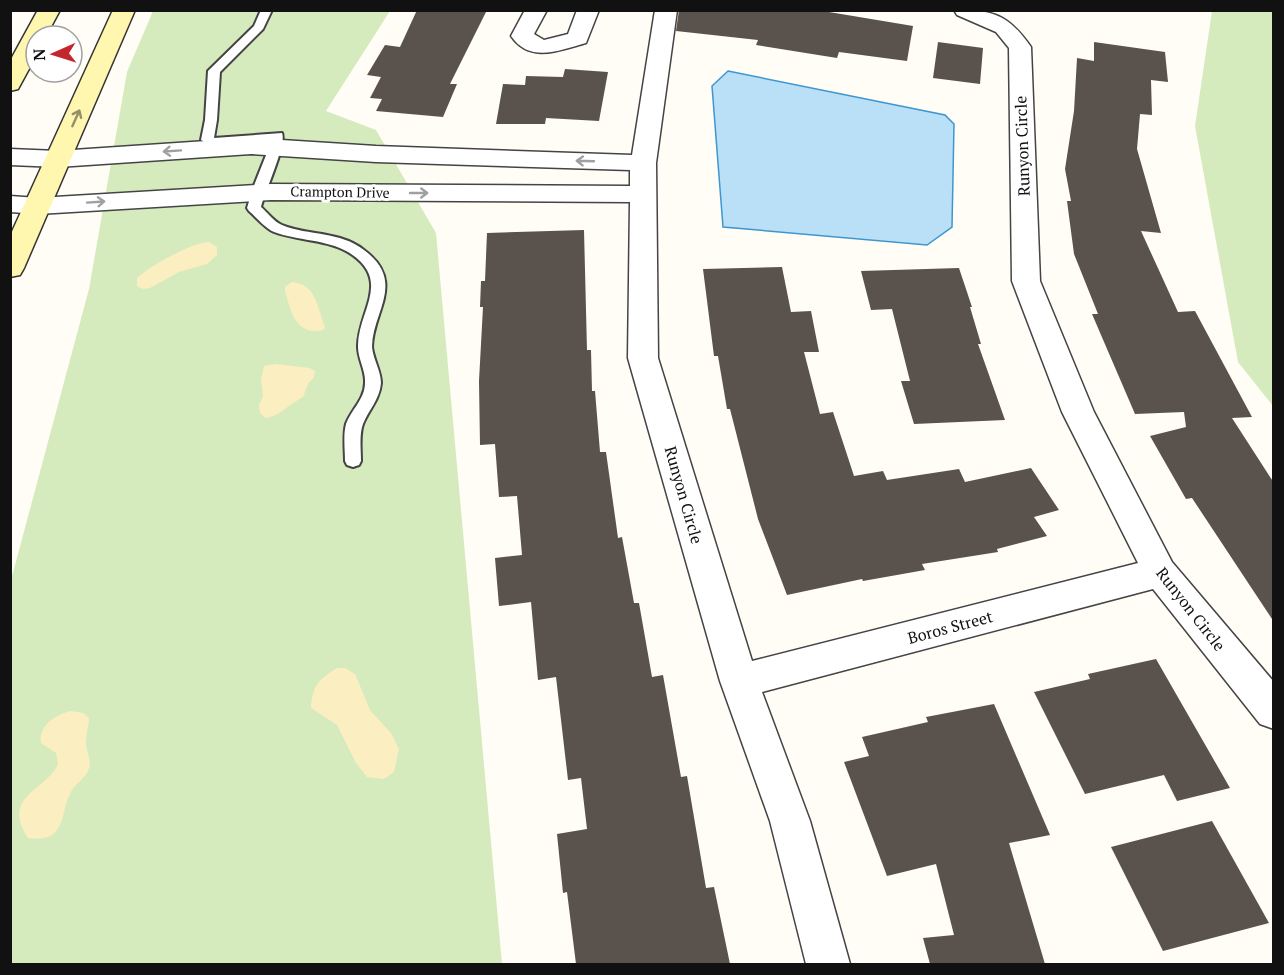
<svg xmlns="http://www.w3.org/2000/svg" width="1284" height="975" font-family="'PT Serif',serif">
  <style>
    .green { fill: #d5ebbd }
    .sand { fill: #fbeec1 }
    .water { fill: #b9e0f7; stroke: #3f96cf; stroke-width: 1.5 }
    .building { fill: #5a524d }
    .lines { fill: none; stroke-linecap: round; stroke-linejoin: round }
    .lane-casing { stroke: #444; stroke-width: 4 }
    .street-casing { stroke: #444; stroke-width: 3 }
    .secondary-casing { stroke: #333; stroke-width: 3 }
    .lane { fill: #fff; fill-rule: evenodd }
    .street { fill: #fff; fill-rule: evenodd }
    .secondary { fill: #fff6b0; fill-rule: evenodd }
    .oneway { stroke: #948f68 }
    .oneway2 { stroke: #a0a0a0 }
    .labels { text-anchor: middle; stroke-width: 6; stroke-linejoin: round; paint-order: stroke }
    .far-street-label { font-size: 14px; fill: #111; stroke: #fff }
    .street-label { font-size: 16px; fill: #111; stroke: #fff }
  </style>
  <rect width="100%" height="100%" fill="#fffdf5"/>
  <g class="green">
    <path d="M153 11H390L326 111 376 130 436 233 502 964H11V580L89 289 127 72Z"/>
    <path d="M1212 11H1273V406L1238 362 1195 126Z"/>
  </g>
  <g class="sand">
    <path d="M209 242 217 247V255L207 264 179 272 150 288 143 289 137 286V278C149 266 193 242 209 242Z"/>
    <path d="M292 282C317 284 317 308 325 327L323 330C296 336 291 312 285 291V287Z"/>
    <path d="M276 364 310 368 315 371 314 377 308 384 303 397C291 403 277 418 265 418L260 413 259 405 263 396 261 379 264 366Z"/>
    <path d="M337 668H345L355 674 370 710 391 733 399 749 394 772 384 779 367 777 356 763 337 725 311 708C312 686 319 679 337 668Z"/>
    <path d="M71 711 83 713 89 718C89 726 86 733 86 741 85 751 92 758 89 768 87 777 77 782 72 790 59 812 68 844 28 838 0 796 47 790 58 764L56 753 41 743C38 726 56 714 71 711Z"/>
  </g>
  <path class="water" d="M728 71 945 115 954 124 952 227 927 245 723 227 712 86Z"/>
  <g class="building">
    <path d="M417 10H487L450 84H457L443 117 376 111 382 99 370 98 381 77 367 75 385 45 400 47Z"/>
    <path d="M679 10H817L913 26 907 61 839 52 837 58 756 45 758 40 676 31Z"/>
    <path d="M938 42 983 48 980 84 933 78Z"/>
    <path d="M1094 42 1165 52 1168 82 1151 80 1152 115 1140 114 1137 149 1161 233 1141 231 1178 312 1195 311 1252 417 1232 418 1274 483V622L1192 498 1186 499 1150 436 1186 427 1184 412 1135 414 1092 314H1098L1074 254 1067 201H1071L1065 169 1074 111 1077 58 1094 61Z"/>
    <path d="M565 69 608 72 599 121 546 118 545 124H496L503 84 525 85 526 76 563 77Z"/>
    <path d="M584 230 587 350H591L592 391H595L600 452H606L618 538 622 537 634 603H639L652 677 663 675 681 777 687 776 706 888 714 887 730 964H576L567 892 563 893 557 834 587 829 581 778 568 780 556 677 538 680 531 602 499 606 495 558 522 555 517 496 499 497 495 444 480 445 479 381 483 307H480L481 281H485L487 233Z"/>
    <path d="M782 267 791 312 811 311 819 352H804L820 414 833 412 854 476 883 471 887 480 959 469 965 482 1031 468 1059 510 1034 517 1047 536 997 549 998 552 922 564 925 570 863 581 862 579 787 595 758 519 730 409H727L718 356H714L703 269Z"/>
    <path d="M959 268 972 307H970L981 344H978L1005 420 914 424 901 381H910L892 309 871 310 861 271Z"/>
    <path d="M1156 659 1230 788 1177 801 1164 775 1085 794 1034 692 1090 679 1088 674Z"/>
    <path d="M994 704 1050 835 1009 843 1045 964H930L923 938 954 935 936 864 887 876 844 762 869 756 862 737 928 722 926 717Z"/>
    <path d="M1212 821 1269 923 1163 951 1111 847Z"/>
  </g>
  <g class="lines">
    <defs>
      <path id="lane" d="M261 10H272L263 29 220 72 217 120 214 138 282 133C287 144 265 191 261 207 267 212 274 222 282 225 309 236 340 231 364 250 407 282 372 312 372 347 373 359 381 371 381 383 380 399 368 411 363 424 359 434 361 450 361 461L359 465 353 467 347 465 345 461C345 450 343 435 346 424 351 410 365 399 365 383 366 371 358 359 358 347 357 312 394 280 348 252 325 239 298 241 274 232 265 228 256 217 249 211L247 208 253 188 272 140 212 146 201 140 205 120 208 71 254 26Z"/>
      <g id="street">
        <path d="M525 10H547L534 34 544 40 568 34 577 10H599L586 43C560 50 530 64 511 36Z"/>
        <path d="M655 10H677L656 163 658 358 752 661 1138 563 1062 412 1012 281 1009 48 996 32 957 15 954 10C993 10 1008 14 1031 47L1040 281 1094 412 1172 562 1274 682V729L1260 724 1153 589 762 692 810 821 850 964H806L770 821 720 681 628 358 630 202 271 200 38 214 10 212V196L38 198 271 184 630 186V170L376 162 251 154 58 167 10 165V149L58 151 251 138 376 146 632 155Z"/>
      </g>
      <g id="secondary">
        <path d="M38 10H60L46 36H36V56L18 89 10 91V61Z"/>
        <path d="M113 10H135L24 268 20 275 10 277V236Z"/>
      </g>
    </defs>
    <use href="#lane" class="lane-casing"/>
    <use href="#street" class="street-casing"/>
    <use href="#secondary" class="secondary-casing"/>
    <use href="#lane" class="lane"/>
    <use href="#street" class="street"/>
    <use href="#secondary" class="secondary"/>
  </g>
  <defs><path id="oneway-shaft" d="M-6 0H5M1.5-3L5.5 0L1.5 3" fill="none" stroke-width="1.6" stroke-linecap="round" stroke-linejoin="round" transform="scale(1.5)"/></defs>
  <use class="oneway" href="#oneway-shaft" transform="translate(76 118) rotate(-66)"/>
  <g class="oneway2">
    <use href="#oneway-shaft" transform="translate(172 151) rotate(176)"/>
    <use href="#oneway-shaft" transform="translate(585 161) rotate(-178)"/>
    <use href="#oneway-shaft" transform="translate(419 193)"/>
    <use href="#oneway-shaft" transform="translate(96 202) rotate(-4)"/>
  </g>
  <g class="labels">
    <g class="far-street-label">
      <text transform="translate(340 192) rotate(1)" y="5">Crampton Drive</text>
    </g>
    <g class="street-label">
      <text transform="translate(1022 146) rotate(-92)" y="6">Runyon Circle</text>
      <text transform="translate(684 495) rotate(74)" y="6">Runyon Circle</text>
      <text transform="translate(1191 609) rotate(52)" y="6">Runyon Circle</text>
      <text transform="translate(950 627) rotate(-15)" y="6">Boros Street</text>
    </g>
  </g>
  <rect width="1284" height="975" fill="none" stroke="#111111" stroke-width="24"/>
  <g transform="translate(54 54) rotate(267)"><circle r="28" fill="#ffffff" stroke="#a0a0a0" stroke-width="1.5"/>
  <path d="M0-4.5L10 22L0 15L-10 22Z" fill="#c4262e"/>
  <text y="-9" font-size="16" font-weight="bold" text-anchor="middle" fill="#111111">N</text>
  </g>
</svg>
